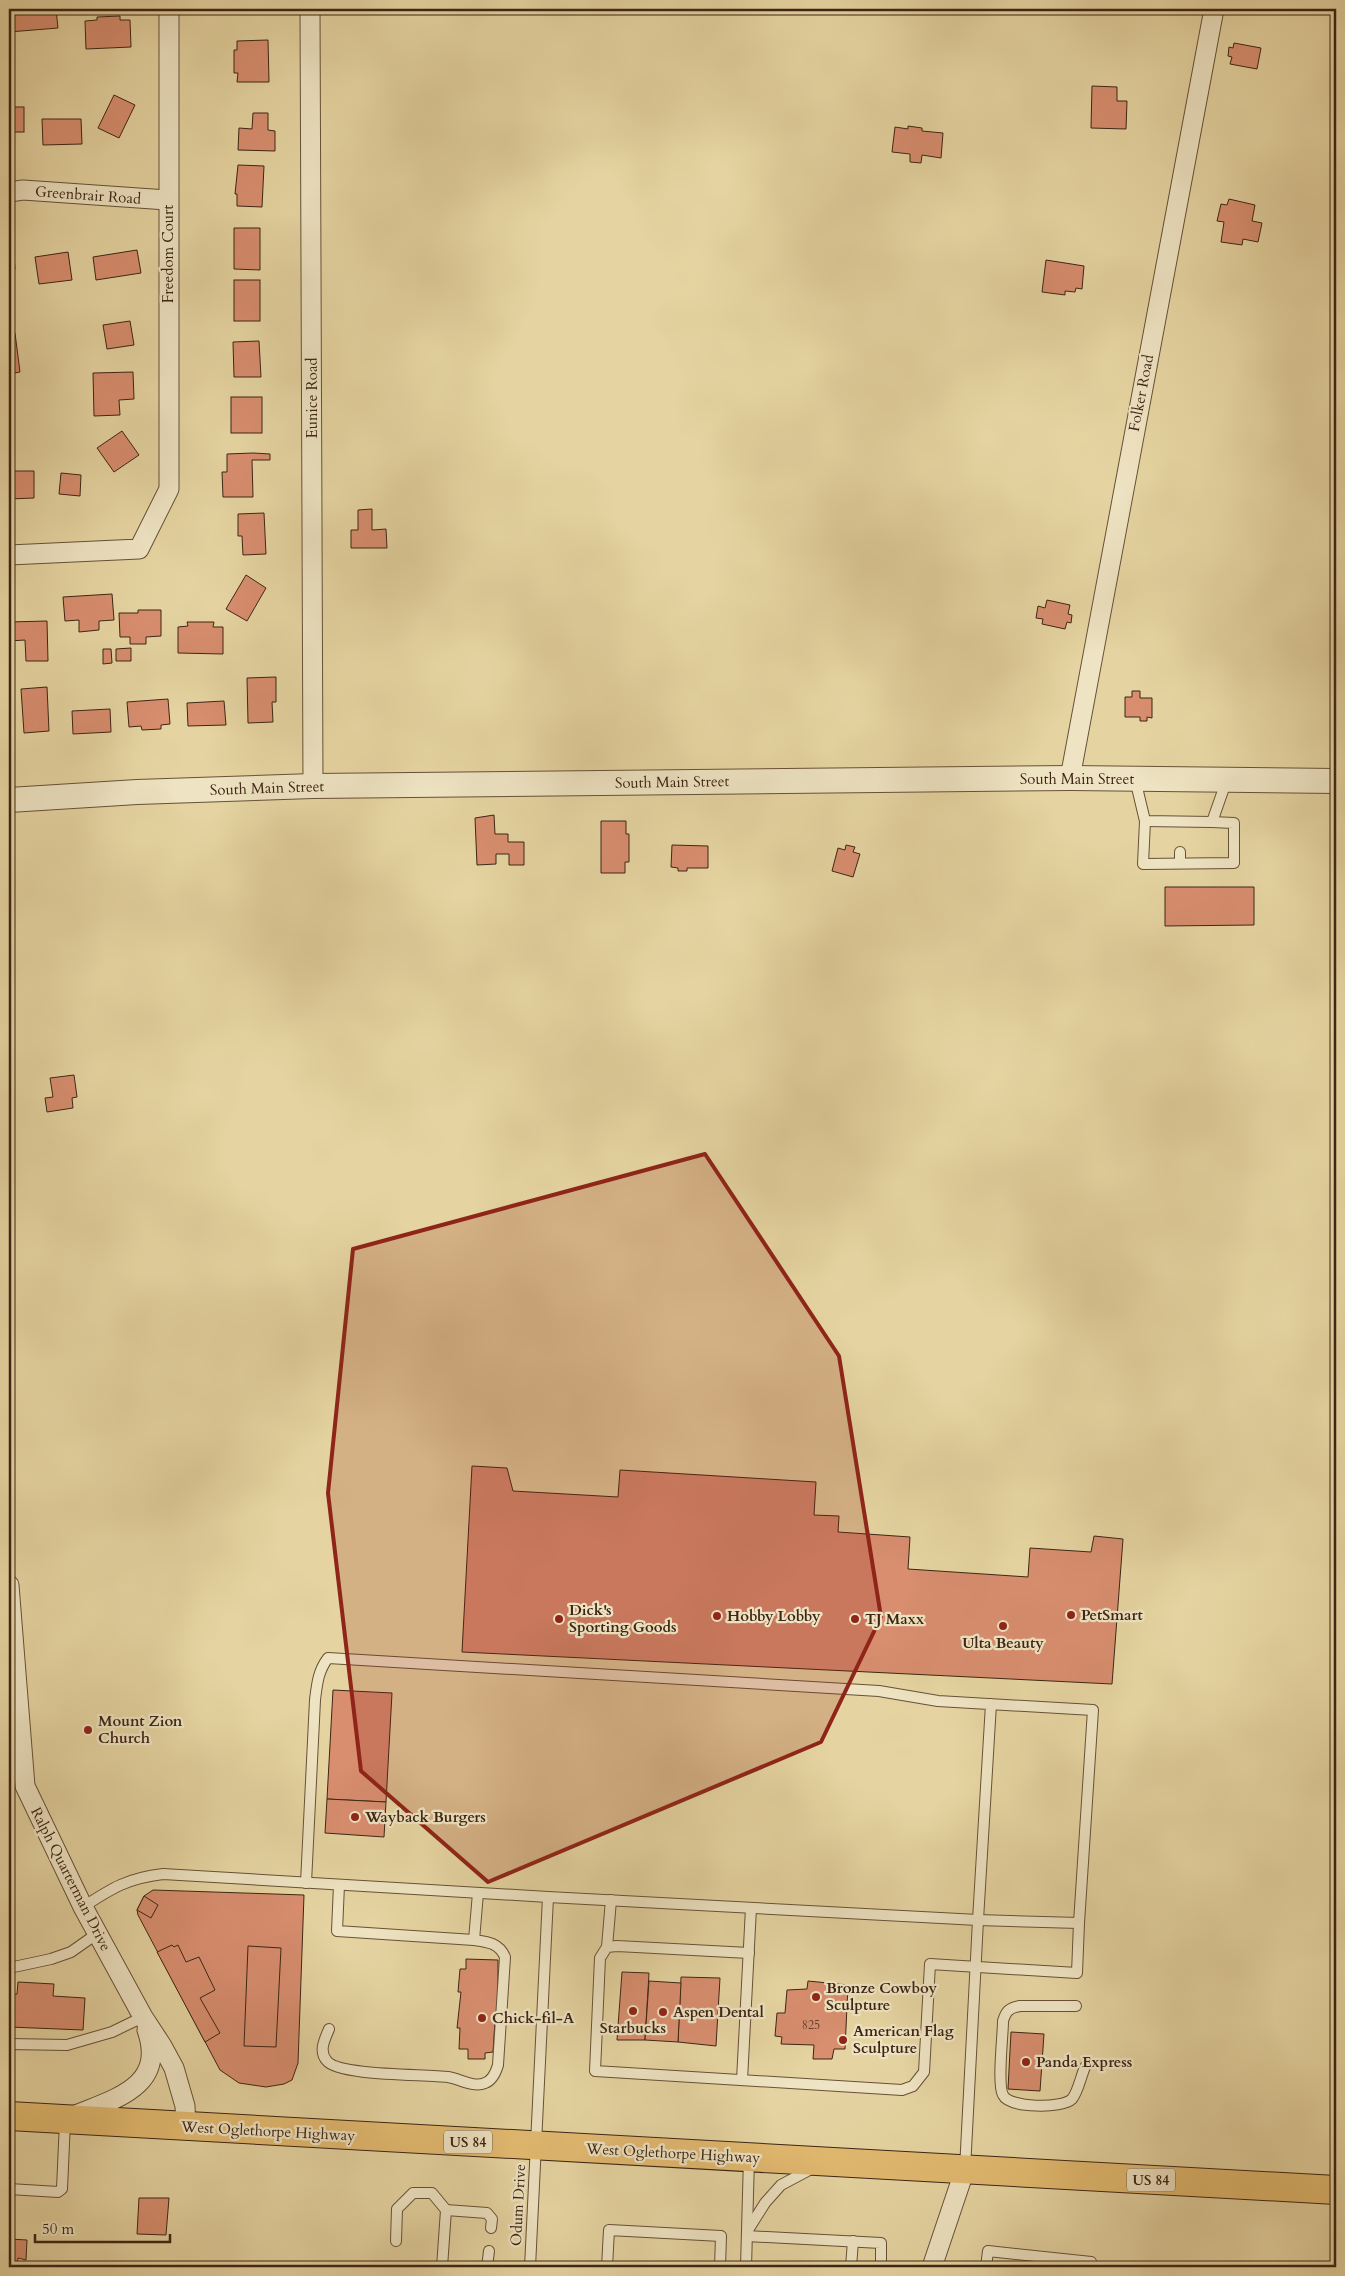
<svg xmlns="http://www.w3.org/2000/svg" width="1345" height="2276" font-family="Cardo,serif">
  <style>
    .building { fill: #d88e6f; stroke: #3d2514 }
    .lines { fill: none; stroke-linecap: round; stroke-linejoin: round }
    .service-casing { stroke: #675137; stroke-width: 12 }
    .minor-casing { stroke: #675137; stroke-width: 21 }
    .tertiary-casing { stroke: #675137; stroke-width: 26 }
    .trunk-casing { stroke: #3d2514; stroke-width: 30 }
    .service { stroke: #eee3c2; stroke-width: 10 }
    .minor { stroke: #eee3c2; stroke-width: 19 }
    .tertiary { stroke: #eee3c2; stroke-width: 24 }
    .trunk { stroke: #e2ba70; stroke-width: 28 }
    .marked { fill: #8f2418; fill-opacity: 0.2; stroke: #8f2418; stroke-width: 4; stroke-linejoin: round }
    .poi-dot { fill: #8f2418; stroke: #eee3c2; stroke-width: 2 }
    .labels { text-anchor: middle; stroke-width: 4.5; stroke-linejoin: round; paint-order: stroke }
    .number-label { font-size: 12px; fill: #643f2b }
    .shield { fill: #eee3c2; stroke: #725e48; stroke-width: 1 }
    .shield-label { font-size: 14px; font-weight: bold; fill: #3d2514 }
    .street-label { font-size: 15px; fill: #3d2514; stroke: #eee3c2 }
    .poi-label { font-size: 15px; font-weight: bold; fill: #3d2514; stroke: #eee3c2; text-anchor: start }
  </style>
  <rect width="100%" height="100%" fill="#e5d4a1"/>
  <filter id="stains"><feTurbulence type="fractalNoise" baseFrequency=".004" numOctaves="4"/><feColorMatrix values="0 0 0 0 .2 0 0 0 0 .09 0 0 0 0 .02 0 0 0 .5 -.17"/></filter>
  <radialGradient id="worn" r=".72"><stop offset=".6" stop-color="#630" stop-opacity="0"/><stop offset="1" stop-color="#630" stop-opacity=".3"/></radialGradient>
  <g class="building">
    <path d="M9 9H56L58 28 9 32Z"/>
    <path d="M120 16V20H130L131 47 86 49 85 21 97 20V17Z"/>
    <path d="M268 40 269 82H237L238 73H234V50H237V41Z"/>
    <path d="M1234 43 1261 48 1257 69 1230 64 1232 57 1228 56 1229 47 1233 48Z"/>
    <path d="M1092 86 1117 87V101H1127L1126 129 1091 128Z"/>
    <path d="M114 95 135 105 119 138 98 128Z"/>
    <rect x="9" y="107" width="15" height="25"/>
    <path d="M253 113H268V130L275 131V151L238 150 239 128 252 129Z"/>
    <path d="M42 119H81L82 144 43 145Z"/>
    <path d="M908 126 922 128V131L943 133 941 158 922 155 921 163 910 162V154L892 152 895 127 908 129Z"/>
    <path d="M238 165 264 166 262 207 237 206V194H235Z"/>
    <path d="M1229 199 1255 205 1252 221 1262 223 1258 242 1243 239 1242 245 1221 242 1224 222 1217 221 1221 204 1227 205Z"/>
    <path d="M234 228H260V270L234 269Z"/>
    <path d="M13 248 15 269H10L13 292H9V249Z"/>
    <path d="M137 250 141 273 96 280 93 257Z"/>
    <path d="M68 252 72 280 39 284 35 257Z"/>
    <path d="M1046 260 1084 266 1082 289 1076 288 1075 292 1065 291V295L1042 292Z"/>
    <rect x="234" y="280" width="26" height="41"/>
    <path d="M130 321 134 345 107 349 103 325Z"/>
    <path d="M15 333 20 372 9 374V334Z"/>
    <path d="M259 341 261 377H234L233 342Z"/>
    <path d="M133 372 134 399 119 400 120 415 94 416 93 373Z"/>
    <rect x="231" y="397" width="31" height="36"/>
    <path d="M122 431 139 455 114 472 97 448Z"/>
    <path d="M253 453 270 454V460H252L253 497H223L222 472H227V454Z"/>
    <path d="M9 471H34V498L9 499Z"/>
    <path d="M61 473 81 475 80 496 59 494Z"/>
    <path d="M372 509V530L386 529 387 548H351V530H358V510Z"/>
    <path d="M264 513 266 554 243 555 242 536H238V514Z"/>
    <path d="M246 575 266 588 247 621 226 609Z"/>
    <path d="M112 594 114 620 99 621V630L79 632V620L65 621 63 597Z"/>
    <path d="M1047 600 1070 605 1068 614 1072 615 1071 623 1067 622 1065 629 1042 624 1043 619 1036 618 1038 606 1045 608Z"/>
    <path d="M138 610H161V636L146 637V644H130V637H120L119 613H138Z"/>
    <path d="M47 621 48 661H26L25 640 9 641V622Z"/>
    <path d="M187 622H214L213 627H223V654L178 653V627L188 626Z"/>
    <path d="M131 648V661H116V649Z"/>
    <path d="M103 649H111L112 663 103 664Z"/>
    <path d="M276 677V702H272L273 722 248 723 247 678Z"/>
    <path d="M47 687 49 731 24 733 21 689Z"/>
    <path d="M1132 691H1140V698H1152V718L1147 717V721H1140V717H1125V697H1132Z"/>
    <path d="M168 699 170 724 161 725V729L142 730 141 726 129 727 127 702Z"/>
    <path d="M224 701 226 725 188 726 187 703Z"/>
    <path d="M110 709 111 732 73 734 72 711Z"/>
    <path d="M494 815 495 834H508V842H524V865H509V854H496V864L477 865 475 818Z"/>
    <path d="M601 821H626V834H629V862H625V873H601Z"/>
    <path d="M672 845 708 846V868H687V871H678V868L671 867Z"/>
    <path d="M846 845 855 847 853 852 860 854 853 877 832 871 838 848 845 850Z"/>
    <path d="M1165 887H1254V925L1165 926Z"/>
    <path d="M74 1075 77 1097 72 1098 73 1108 47 1112 45 1098 53 1097 50 1078Z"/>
    <path d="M472 1466 507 1468 513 1491 618 1497 620 1470 816 1482 814 1515 839 1516 838 1532 910 1537 908 1569 1028 1577 1030 1548 1091 1552 1094 1536 1123 1539 1112 1684 462 1652Z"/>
    <path d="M333 1690 392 1693 386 1802 327 1799Z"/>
    <path d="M327 1799 386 1802 384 1837 325 1833Z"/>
    <path d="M153 1890 304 1895 298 2063 292 2080 284 2084 266 2087 239 2083 220 2070 138 1915 137 1910 144 1896Z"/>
    <path d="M144 1896 158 1905 151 1918 137 1910Z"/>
    <path d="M172 1945 174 1947 178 1945 186 1962 199 1957 215 1990 200 1998 220 2033 205 2042 157 1952Z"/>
    <path d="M248 1946 281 1948 276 2047 244 2046Z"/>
    <path d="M466 1959 498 1960V2021H495L493 2052 485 2053V2059H468V2049H459L460 2028H457L461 1992H458L460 1969H466Z"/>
    <path d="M622 1972 649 1973 645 2040H617Z"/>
    <path d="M681 1977 720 1978 716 2046 678 2042Z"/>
    <path d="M649 1981 681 1983 678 2042 645 2040Z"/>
    <path d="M808 1981 848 1985 845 2049H834L832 2059H813L814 2045 781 2044 782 2037 775 2036 777 2013H785L787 1990 807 1989Z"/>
    <path d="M18 1982 54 1984 53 1996 85 1998 83 2030 9 2027V1994H17Z"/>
    <path d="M1011 2032 1044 2034 1040 2091 1008 2089Z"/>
    <path d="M139 2198H169L166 2235 137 2234Z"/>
    <path d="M9 2239 27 2240 26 2260 18 2258 17 2267H9Z"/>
    <path d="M618 2263 662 2265V2267H618Z"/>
  </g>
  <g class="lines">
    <defs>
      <g id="service">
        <path d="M1135 779 1145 821 1212 822 1226 782"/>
        <path d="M1145 821 1143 864 1234 863V823L1212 822"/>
        <path d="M1180 863V852"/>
        <path d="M306 1883 315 1700C317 1684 318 1671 328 1658L879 1691 938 1701 1093 1710 1079 1923 978 1920 991 1704"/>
        <path d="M339 1885 337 1931 474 1940 478 1893"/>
        <path d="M83 1907C112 1888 128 1878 163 1874L548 1897 978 1920 965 2169"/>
        <path d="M607 1947 611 1900"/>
        <path d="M749 1953 617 1946 607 1947 600 1958 595 2071 902 2090 913 2086 924 2072 930 1964 1077 1973 1079 1923"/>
        <path d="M9 1968 51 1959 71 1952 98 1933"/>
        <path d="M1076 2006H1020C1009 2008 1006 2011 1003 2021 1003 2036 997 2084 1003 2095 1009 2108 1062 2109 1072 2099 1078 2092 1081 2076 1085 2067"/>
        <path d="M329 2029C325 2039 318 2051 327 2061 339 2076 425 2074 448 2077 460 2079 474 2088 485 2083 493 2080 496 2072 498 2065L505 1957C499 1943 488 1942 474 1940"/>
        <path d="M9 2044 67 2045 112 2032 143 2017"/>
        <path d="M742 2080 751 1908"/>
        <path d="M9 2189 58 2192 62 2189 65 2121"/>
        <path d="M446 2210 487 2213 492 2219 491 2228"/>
        <path d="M748 2230 765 2203 781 2185 813 2168"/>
        <path d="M747 2236 881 2243V2267"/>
        <path d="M396 2241 397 2209 413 2193H432L446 2210 442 2267"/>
        <path d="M487 2267 489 2251"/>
        <path d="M530 2267 548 1897"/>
        <path d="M607 2267 609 2230 721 2236 720 2267"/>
        <path d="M746 2267 749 2158"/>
        <path d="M851 2267 853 2241"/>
        <path d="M986 2267 988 2251 1091 2262V2267"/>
      </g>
      <g id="minor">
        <path d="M310 9 313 786"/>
        <path d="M9 192 23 190 167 200"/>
        <path d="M9 555 139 549 169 489V9"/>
        <path d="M1070 778 1214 9"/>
        <path d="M9 1585 25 1786 83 1907 143 2017 162 2046 174 2068 185 2106 186 2126"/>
        <path d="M71 2117C113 2099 167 2088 147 2030"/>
        <path d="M932 2267 965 2169"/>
      </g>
      <path id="tertiary" d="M9 800 137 792 313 786 1070 778 1336 781"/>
      <path id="trunk" d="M9 2116 1336 2190"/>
    </defs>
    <use href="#service" class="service-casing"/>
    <use href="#minor" class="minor-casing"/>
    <use href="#tertiary" class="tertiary-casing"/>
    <use href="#trunk" class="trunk-casing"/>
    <use href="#service" class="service"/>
    <use href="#minor" class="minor"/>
    <use href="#tertiary" class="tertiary"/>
    <use href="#trunk" class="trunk"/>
  </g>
  <path class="marked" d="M705 1154 839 1356 881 1617 821 1742 488 1882 361 1771 328 1493 353 1249Z"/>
  <g class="poi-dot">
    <circle cx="1071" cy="1615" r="5"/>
    <circle cx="717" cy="1616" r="5"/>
    <circle cx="559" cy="1619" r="5"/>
    <circle cx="855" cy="1619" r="5"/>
    <circle cx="1003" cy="1626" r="5"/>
    <circle cx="88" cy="1730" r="5"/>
    <circle cx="355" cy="1817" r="5"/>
    <circle cx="816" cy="1997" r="5"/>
    <circle cx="633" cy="2011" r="5"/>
    <circle cx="663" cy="2012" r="5"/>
    <circle cx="482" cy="2018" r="5"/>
    <circle cx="843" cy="2040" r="5"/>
    <circle cx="1026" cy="2062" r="5"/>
  </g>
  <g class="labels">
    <g class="number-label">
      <text x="811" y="2029">825</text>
    </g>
    <g class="shield">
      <rect x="444" y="2130.5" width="48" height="23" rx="4"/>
      <rect x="1127" y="2168.5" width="48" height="23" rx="4"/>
    </g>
    <g class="shield-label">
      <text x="468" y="2147">US 84</text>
      <text x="1151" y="2185">US 84</text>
    </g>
    <g class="street-label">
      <text transform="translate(88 195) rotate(4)" y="5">Greenbrair Road</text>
      <text transform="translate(168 254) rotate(-90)" y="5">Freedom Court</text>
      <text transform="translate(1141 393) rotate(-79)" y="5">Folker Road</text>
      <text transform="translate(312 398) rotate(-90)" y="5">Eunice Road</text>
      <text x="1077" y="784">South Main Street</text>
      <text transform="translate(672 782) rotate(-1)" y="5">South Main Street</text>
      <text transform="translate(267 788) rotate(-2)" y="5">South Main Street</text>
      <text transform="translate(71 1879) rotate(63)" y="5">Ralph Quarterman Drive</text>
      <text transform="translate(268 2131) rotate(3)" y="5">West Oglethorpe Highway</text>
      <text transform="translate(673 2153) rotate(3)" y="5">West Oglethorpe Highway</text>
      <text transform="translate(518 2205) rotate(-87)" y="5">Odum Drive</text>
    </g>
    <g class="poi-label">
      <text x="569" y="1615">Dick's<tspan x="569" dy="17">Sporting Goods</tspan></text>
      <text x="1081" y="1620">PetSmart</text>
      <text x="727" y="1621">Hobby Lobby</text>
      <text x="865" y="1624">TJ Maxx</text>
      <text x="1003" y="1648" text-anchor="middle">Ulta Beauty</text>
      <text x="98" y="1726">Mount Zion<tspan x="98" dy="17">Church</tspan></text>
      <text x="365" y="1822">Wayback Burgers</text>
      <text x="826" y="1993">Bronze Cowboy<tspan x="826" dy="17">Sculpture</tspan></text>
      <text x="673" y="2017">Aspen Dental</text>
      <text x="492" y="2023">Chick-fil-A</text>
      <text x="633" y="2033" text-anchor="middle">Starbucks</text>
      <text x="853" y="2036">American Flag<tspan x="853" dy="17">Sculpture</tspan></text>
      <text x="1036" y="2067">Panda Express</text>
    </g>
  </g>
  <rect width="1345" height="2276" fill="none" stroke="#e5d4a1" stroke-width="30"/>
  <rect x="10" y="10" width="1325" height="2256" fill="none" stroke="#3d2514" stroke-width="2.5"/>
  <rect x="15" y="15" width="1315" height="2246" fill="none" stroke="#3d2514"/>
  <path d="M35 2234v8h135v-8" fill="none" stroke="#3d2514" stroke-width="2.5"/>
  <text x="42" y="2234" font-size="15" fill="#3d2514" stroke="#eee3c2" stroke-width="4" paint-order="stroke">50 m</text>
  <rect width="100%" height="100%" filter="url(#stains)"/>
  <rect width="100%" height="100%" fill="url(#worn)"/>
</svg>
